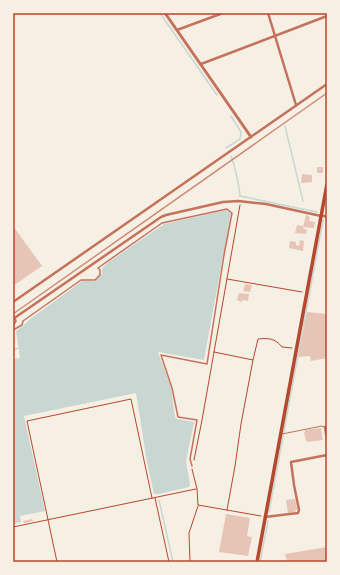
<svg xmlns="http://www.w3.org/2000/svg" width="340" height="575" font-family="Literata,serif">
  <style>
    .water { fill: #c9d6d2 }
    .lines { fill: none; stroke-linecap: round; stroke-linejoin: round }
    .stream { stroke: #c9d6d2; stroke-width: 1.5 }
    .building { fill: #e6c5b7 }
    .path { stroke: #b5482f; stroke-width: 1 }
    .service { stroke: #c5725c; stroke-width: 1 }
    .pedestrian { stroke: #c5725c; stroke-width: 1.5 }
    .minor { stroke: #c5725c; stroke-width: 2.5 }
    .tertiary { stroke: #c5725c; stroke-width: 3 }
    .secondary { stroke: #b5482f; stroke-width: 3.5 }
    .rail { stroke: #cf8b77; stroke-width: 1.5 }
    .neatline { fill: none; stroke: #b5482f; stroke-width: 1.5 }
  </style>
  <rect width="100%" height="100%" fill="#f6efe4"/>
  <path class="water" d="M227 210 231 213 204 360 158 352 171 387 175 417 177 419 194 422 186 461 190 484 189 487 159 494H154L147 462 136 393 24 416 45 511 20 516 21 522 13 524V357L14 359 20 358 16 331 23 326 29 320 82 281H95L102 274V269L106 264 164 224Z"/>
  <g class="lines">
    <g class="stream">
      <path d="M160 13 217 95"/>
      <path d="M285 126 303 201"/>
      <path d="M226 148 240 139 241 132 231 116"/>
      <path d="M231 156C234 163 240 189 240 196"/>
      <path d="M240 196 317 212"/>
      <path d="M13 350 19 348"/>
      <path d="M159 500 173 562"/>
      <path d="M269 512 323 220"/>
      <path d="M260 562 268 521"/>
    </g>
  </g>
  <g class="building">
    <rect x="317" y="167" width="6" height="6"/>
    <path d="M302 174 312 175V182L301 183Z"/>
    <path d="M306 215 310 217 309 221 315 222 314 228 303 227Z"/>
    <path d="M297 225 303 226V228L307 230 306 234 295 233Z"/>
    <path d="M13 226 42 266 13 286Z"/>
    <path d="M300 240 304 241 303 251 289 248 290 241 296 242V245L299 246Z"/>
    <path d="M245 284 252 285 250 292 243 291Z"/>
    <path d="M239 293 249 294 248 301 242 300V302L237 300Z"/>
    <path d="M307 312 327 314V358L311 361 310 356 298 357Z"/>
    <path d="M321 428 323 440 307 442V441H306L304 433 305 432V430Z"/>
    <path d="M295 499 297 509 295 512 288 513 286 500Z"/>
    <path d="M226 514 250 518 247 536 252 537 248 556 219 552Z"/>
    <path d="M32 519 33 521 24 523 23 521Z"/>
    <path d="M327 547V562H287L285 554Z"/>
  </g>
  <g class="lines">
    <g class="path">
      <path d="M227 279 302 292"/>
      <path d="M214 352 253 360 258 339C268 338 275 338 282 347L292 348"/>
      <path d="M194 460 202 420 240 205"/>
      <path d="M192 469 197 489 198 505 261 516"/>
      <path d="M155 498 169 562"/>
      <path d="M227 510 235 466 241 424 253 360"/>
      <path d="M13 527 196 489"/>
      <path d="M57 562 27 421 131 399 152 498"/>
      <path d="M190 562 189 533 198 506"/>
    </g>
    <path class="service" d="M282 434 322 426 324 427"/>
    <g class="pedestrian">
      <path d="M13 326 16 321 15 318"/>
      <path d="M13 330 22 325 23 321 81 280H95L100 275V270L98 268 162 223 227 209 232 213 224 255 207 364 161 355 172 388 178 417 197 420 190 459 192 466"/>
    </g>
    <g class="minor">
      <path d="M268 13 296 105"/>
      <path d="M177 30 223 13"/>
      <path d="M201 64 327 16"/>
      <path d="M321 215 327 217"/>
      <path d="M13 302 327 84"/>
      <path d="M13 319 161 217 166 215 223 202 238 201 266 204 321 216"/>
      <path d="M327 427H325L327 440"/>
      <path d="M265 517 298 513 299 510 294 485 291 462 327 455"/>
    </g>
    <path class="tertiary" d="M165 13 251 137"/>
    <path class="secondary" d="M257 562 327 184"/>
    <path class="rail" d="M13 314 327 93"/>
  </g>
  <rect width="340" height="575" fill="none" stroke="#f6efe4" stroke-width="28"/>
  <rect x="14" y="14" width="312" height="547" class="neatline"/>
</svg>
